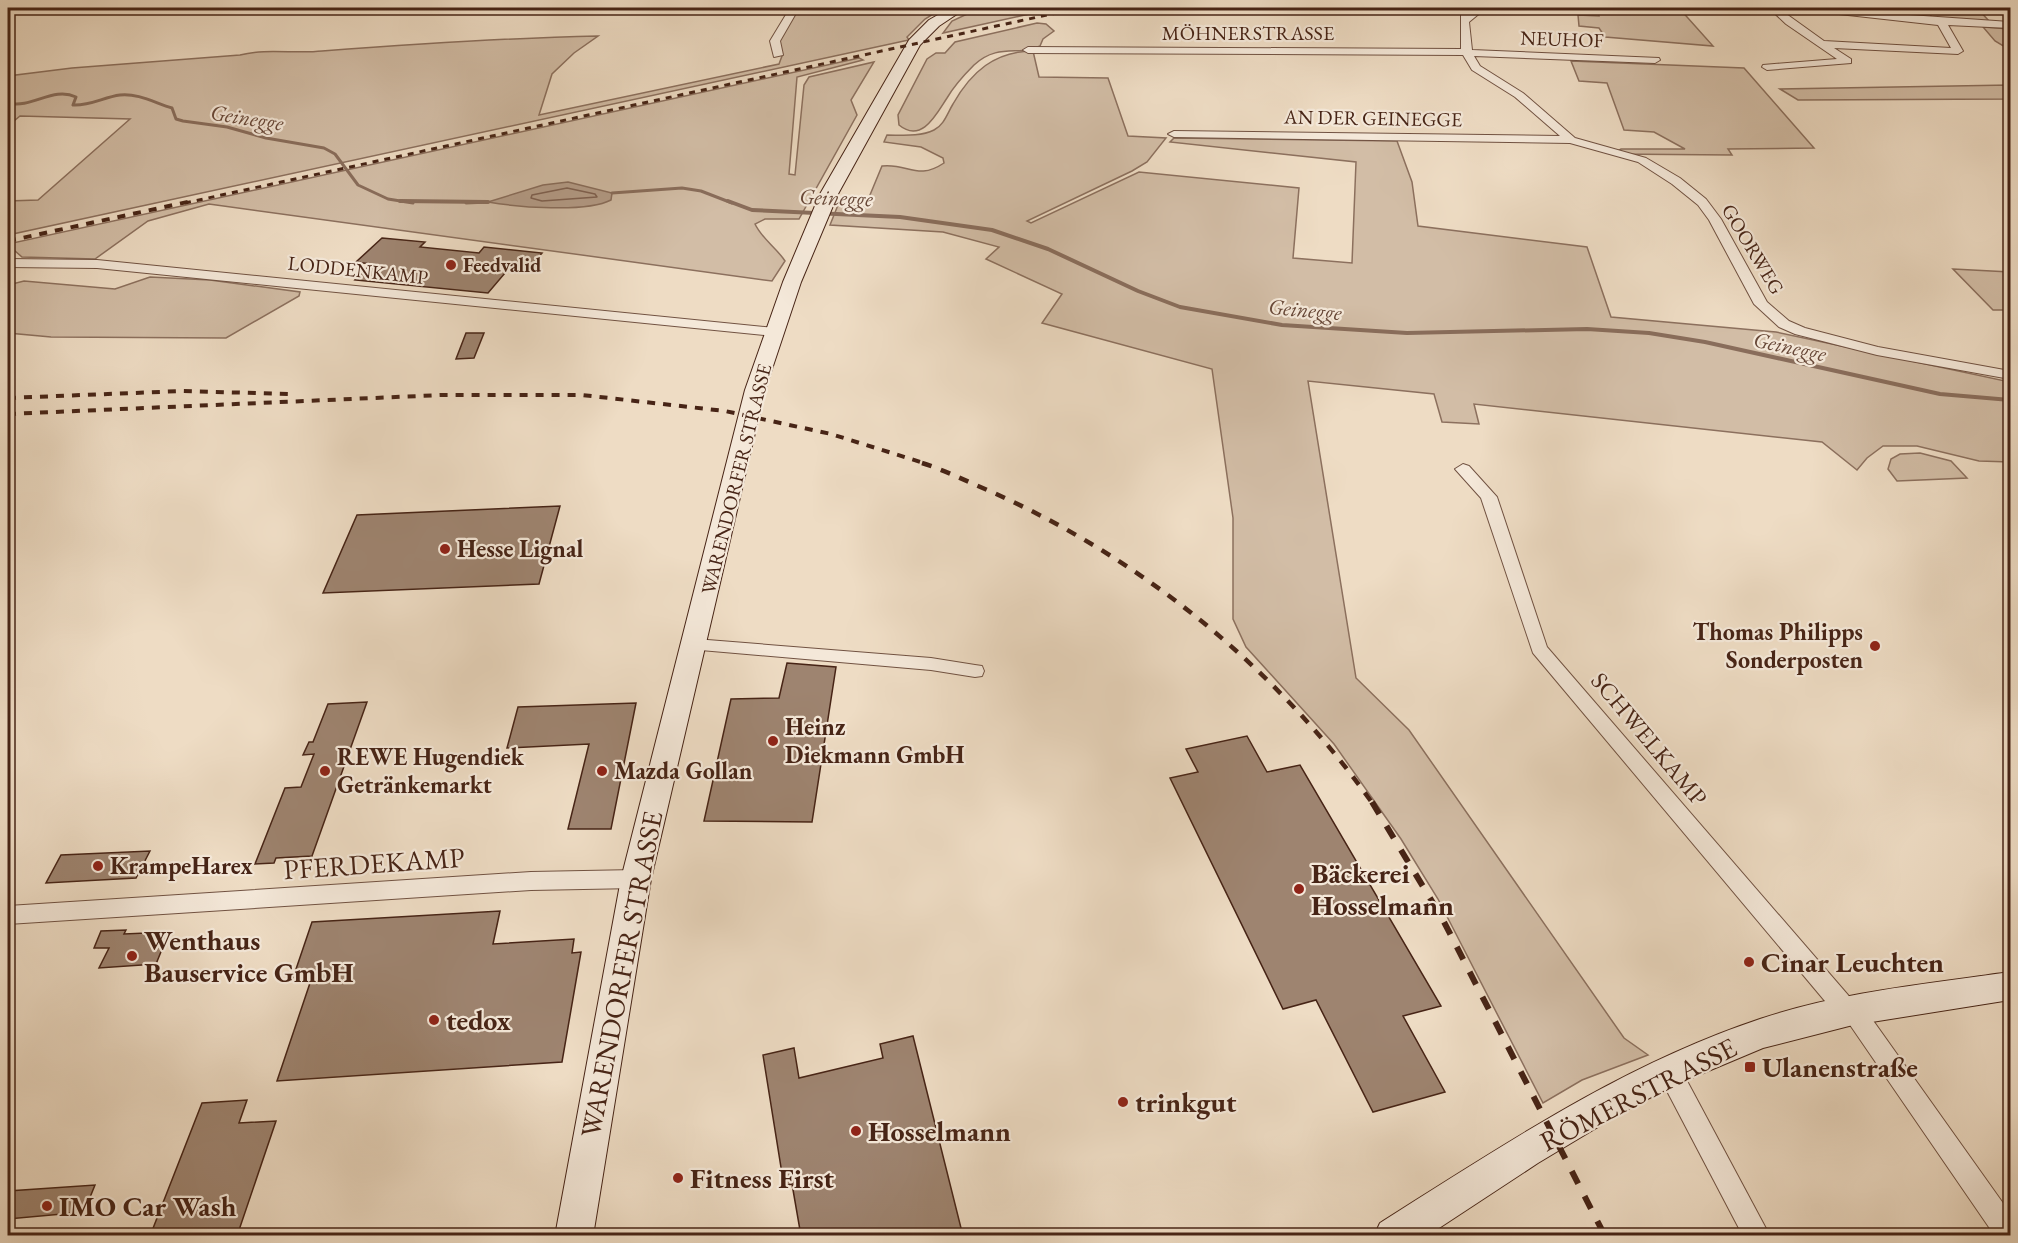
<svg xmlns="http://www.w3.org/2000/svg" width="2018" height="1243" font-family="'EB Garamond',serif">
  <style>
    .green { fill: #d2bda6; stroke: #8c705e; stroke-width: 1.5 }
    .water { fill: #b59d89; stroke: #896d5b; stroke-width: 1.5 }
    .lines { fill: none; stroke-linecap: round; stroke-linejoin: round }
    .shore { stroke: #7e6050; stroke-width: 1.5 }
    .stream-far1 { stroke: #896d5b; stroke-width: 3 }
    .stream { stroke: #896d5b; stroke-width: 4 }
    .building { fill: #9e8470; stroke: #472416; stroke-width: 1.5 }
    .street-casing { stroke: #715242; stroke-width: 2 }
    .secondary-casing { stroke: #472416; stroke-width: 2 }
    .street { fill: #f4e8d9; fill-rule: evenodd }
    .secondary { fill: #f4e8d9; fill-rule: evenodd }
    .rail-far3 { stroke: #472416; stroke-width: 3; stroke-dasharray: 6 6; stroke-linecap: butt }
    .rail-far2 { stroke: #472416; stroke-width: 4; stroke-dasharray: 8 8; stroke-linecap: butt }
    .rail-far1 { stroke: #472416; stroke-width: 4.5; stroke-dasharray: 10 10; stroke-linecap: butt }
    .rail { stroke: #472416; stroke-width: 6; stroke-dasharray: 14 14; stroke-linecap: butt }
    .poi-dot { fill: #8f2418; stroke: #f4e8d9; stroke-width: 2 }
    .labels { text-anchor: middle; stroke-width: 4.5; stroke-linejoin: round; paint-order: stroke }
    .far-street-label { font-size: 20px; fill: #472416; stroke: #f4e8d9 }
    .far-poi-label { font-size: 20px; font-weight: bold; fill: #472416; stroke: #f4e8d9; text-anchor: start }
    .far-water-label { font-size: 22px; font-style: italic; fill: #684838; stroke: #f4e8d9 }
    .poi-label { font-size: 24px; font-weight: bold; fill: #472416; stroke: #f4e8d9; text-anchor: start }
    .street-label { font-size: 24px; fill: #472416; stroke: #f4e8d9 }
    .near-street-label { font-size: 28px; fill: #472416; stroke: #f4e8d9 }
    .near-poi-label { font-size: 28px; font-weight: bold; fill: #472416; stroke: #f4e8d9; text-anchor: start }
  </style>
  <rect width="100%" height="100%" fill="#eedcc4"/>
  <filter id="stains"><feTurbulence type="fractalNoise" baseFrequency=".00333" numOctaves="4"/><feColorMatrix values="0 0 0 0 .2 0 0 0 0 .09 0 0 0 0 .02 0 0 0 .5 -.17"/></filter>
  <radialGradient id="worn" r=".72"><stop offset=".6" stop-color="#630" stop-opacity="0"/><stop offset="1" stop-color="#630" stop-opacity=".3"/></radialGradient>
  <g class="green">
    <path d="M797 8H943L925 19 907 37 909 40 904 41 8 235V201L38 200 130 119 20 116 8 126V76L72 68 240 55C266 48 295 54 322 51 414 44 505 38 598 36L574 53 552 74 539 115 779 64 782 56 778 41Z"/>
    <path d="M980 8H1057L943 33 952 21Z"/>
    <path d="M1597 8H1679L1713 46 1605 37 1599 28 1579 26 1578 15 1599 16Z"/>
    <path d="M1926 8H1977L1989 21 1933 19Z"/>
    <path d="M1037 23 1046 24 1054 31 1043 39 1040 46C1020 57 999 42 974 65 964 75 954 86 947 98 937 113 922 144 899 125L898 115 927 59 936 53H945L955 42Z"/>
    <path d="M1983 27 2010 29V50L1995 41Z"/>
    <path d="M1033 51 1039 77 1108 78 1128 136 1166 138 1147 162 1132 171 1027 221 1031 223 1139 172 1299 188 1293 258 1352 263 1356 162 1170 142 1174 138 1397 141 1412 182 1418 226 1587 247 1611 317 1776 332 2010 382V462L1979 461 1917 446H1883L1867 458 1857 470 1822 442 1474 404 1479 424 1442 422 1434 394 1308 381 1356 678 1409 730 1624 1038 1648 1055 1582 1080 1543 1103 1438 899 1401 839 1334 744 1246 647 1233 619V518L1212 369 1042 323 1062 294 986 259 999 247 943 232 830 225 838 205 865 207 882 166C909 163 917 181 944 163L943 158 921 147 884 142 887 135C902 135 920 137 934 130 944 125 947 114 953 104 971 72 995 51 1033 51Z"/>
    <path d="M859 58 863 60 797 77 789 174 795 175 804 85 809 77 874 62 851 100 857 115 799 219H765L755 224C762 239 776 247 785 261L772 281 209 204 148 221 95 259 22 257 15 251H8V244Z"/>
    <path d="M1571 61 1744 68 1814 148 1728 149 1732 155 1612 154 1621 149H1685L1654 132 1624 130 1607 83 1579 81Z"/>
    <path d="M2010 85V99L1798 100 1780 89Z"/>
    <path d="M1953 269 2010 272V313L2008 310H1993Z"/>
    <path d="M150 277 210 280 300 292 299 296 226 338 51 337 8 333V285L24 281 115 289Z"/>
    <path d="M1920 453 1951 461 1967 478 1897 481 1888 469 1891 459 1900 454Z"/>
  </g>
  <path class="water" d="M568 182 612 193 611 200C586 213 517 207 488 202L543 185Z"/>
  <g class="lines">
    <path class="shore" d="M567 188 595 194 597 197 542 201 531 198 532 195Z"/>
    <g class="stream-far1">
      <path d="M8 103C32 109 53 86 76 97L73 105C90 106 104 97 120 95 138 93 155 103 172 108L176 119 183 121 227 127 266 138 324 148 335 154 358 185 388 199 413 203"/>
      <path d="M612 193 682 188 701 191 732 203"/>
      <path d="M466 203 488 202"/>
    </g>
    <g class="stream">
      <path d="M400 201 488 202"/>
      <path d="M728 201 752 210 900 217 992 230 1048 249 1138 291 1180 307 1282 325 1407 333 1587 329 1649 333 1705 342 1940 394 2010 400"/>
    </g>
  </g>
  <g class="building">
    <path d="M382 238 425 242 420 247 479 253 484 247 542 253 529 268 511 266 488 293 355 280 371 264 356 262Z"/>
    <path d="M466 333H484L474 358 456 359Z"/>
    <path d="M560 506 539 584 323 593 357 515Z"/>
    <path d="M787 663 836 667 812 822 704 821 731 699 779 698Z"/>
    <path d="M367 702 312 856 276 858 274 863 255 864 285 788 301 787 314 754 303 755 309 742H313L328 704Z"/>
    <path d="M636 703 611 829H568L589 744 507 748 518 707Z"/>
    <path d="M1247 736 1267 772 1300 765 1441 1006 1403 1016 1445 1092 1373 1112 1316 1000 1283 1009 1170 778 1198 772 1186 749Z"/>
    <path d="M150 851 136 878 46 883 61 855Z"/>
    <path d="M500 911 493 944 574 939 572 953 581 952 562 1062 277 1081 312 977 293 978 312 922Z"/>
    <path d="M126 930 124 934 169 932 156 964 99 968 109 948H94L101 931Z"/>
    <path d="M913 1036 963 1236H801L792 1184 784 1186 763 1055 794 1048 799 1078 883 1058 880 1044Z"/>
    <path d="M247 1100 239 1123 276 1121 237 1236H150L202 1103Z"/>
    <path d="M95 1185 84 1212 8 1219V1191Z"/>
  </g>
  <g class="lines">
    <defs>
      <g id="street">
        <path d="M790 8H799L780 41 783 55 774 57 770 41Z"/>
        <path d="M1461 8H1469L1470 12 1476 8H1486L1469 22 1472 50 1659 58 1660 60 1655 63 1474 56 1480 66 1523 93 1575 138 1646 158 1680 178 1706 199 1721 219 1767 302 1789 321 1805 328 1878 347 2010 371V379L1877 355 1795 334 1779 327 1754 304 1709 220 1698 205 1672 184 1638 162 1570 143 1174 137 1168 134 1174 131 1560 136 1515 97 1472 70 1463 55 1028 53 1023 50 1028 47 1461 49Z"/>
        <path d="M1769 8H1778L1824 41 1951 48 1938 25 1812 11 1808 8 2010 22V28L1948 25 1963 51 1958 54 1834 48 1851 59V63L1767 70 1762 67 1763 65 1837 59 1786 24Z"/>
        <path d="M8 259 97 260 775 328 782 332 775 336 97 268 8 267Z"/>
        <path d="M1463 464 1469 466 1497 497 1547 647 1854 1002 1862 1005 2010 1213V1236H1995L1848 1022 1840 1019 1533 653 1481 498 1455 469Z"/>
        <path d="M695 639 931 658 975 665 982 666 984 671 982 676 975 677 931 670 689 649 686 645 689 641Z"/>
        <path d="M636 870 644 873 647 879 644 885 636 888 531 890 8 924V906L531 872Z"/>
        <path d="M1669 1061 1678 1064 1770 1236H1743L1657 1072 1660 1064Z"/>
      </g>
      <g id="secondary">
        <path d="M950 8H966L939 26 920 45 838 194 801 282 765 390 651 879 593 1236H555L621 879 745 390 783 282 820 194 909 40 929 20Z"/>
        <path d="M2010 972V1000L1853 1025 1763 1048 1675 1085 1628 1109 1538 1163 1427 1236H1374L1380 1223C1502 1146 1622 1065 1760 1019 1840 992 1926 984 2010 972Z"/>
      </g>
    </defs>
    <use href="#street" class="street-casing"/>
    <use href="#secondary" class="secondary-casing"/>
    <use href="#street" class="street"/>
    <use href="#secondary" class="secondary"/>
    <path class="rail-far3" d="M185 203 1079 8"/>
    <g class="rail-far2">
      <path d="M8 241 192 201"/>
      <path d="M8 398 183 391 289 394"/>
      <path d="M8 414 442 395H582L725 411 831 434 927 464"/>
    </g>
    <path class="rail-far1" d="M922 463C944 470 964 480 985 489 1140 557 1275 666 1373 804"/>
    <path class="rail" d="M1372 802 1442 918 1605 1236"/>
  </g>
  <g class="poi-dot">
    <circle cx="451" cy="265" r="6"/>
    <circle cx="445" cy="549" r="6"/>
    <circle cx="1875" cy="646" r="6"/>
    <circle cx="773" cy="741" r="6"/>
    <circle cx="325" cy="771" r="6"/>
    <circle cx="602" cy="771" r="6"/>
    <circle cx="98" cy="866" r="6"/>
    <circle cx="1299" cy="889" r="6"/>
    <circle cx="132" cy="956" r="6"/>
    <circle cx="1749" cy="962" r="6"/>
    <circle cx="434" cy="1020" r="6"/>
    <rect x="1744" y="1061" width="12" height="12" rx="3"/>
    <circle cx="1123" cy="1102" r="6"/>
    <circle cx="856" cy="1131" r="6"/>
    <circle cx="678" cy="1178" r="6"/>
    <circle cx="47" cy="1206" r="6"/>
  </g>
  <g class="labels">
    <g class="far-street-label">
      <text x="1248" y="40">MÖHNERSTRASSE</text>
      <text transform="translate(1562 39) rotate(2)" y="7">NEUHOF</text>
      <text transform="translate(1373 118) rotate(1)" y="7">AN DER GEINEGGE</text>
      <text transform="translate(1753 249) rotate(59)" y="7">GOORWEG</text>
      <text transform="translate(358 270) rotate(6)" y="7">LODDENKAMP</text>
      <text transform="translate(736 479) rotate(-76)" y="7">WARENDORFER STRASSE</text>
    </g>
    <g class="far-poi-label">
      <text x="463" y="272">Feedvalid</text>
    </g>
    <g class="far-water-label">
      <text transform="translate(247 117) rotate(9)" y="8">Geinegge</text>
      <text transform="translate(836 197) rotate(2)" y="8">Geinegge</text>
      <text transform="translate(1305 309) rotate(5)" y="8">Geinegge</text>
      <text transform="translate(1790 346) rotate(12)" y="8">Geinegge</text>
    </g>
    <g class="poi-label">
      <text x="457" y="557">Hesse Lignal</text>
      <text x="1863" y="640" text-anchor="end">Thomas Philipps<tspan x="1863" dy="28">Sonderposten</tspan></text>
      <text x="785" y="735">Heinz<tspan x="785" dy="28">Diekmann GmbH</tspan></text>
      <text x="337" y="765">REWE Hugendiek<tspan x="337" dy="28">Getränkemarkt</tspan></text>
      <text x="614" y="779">Mazda Gollan</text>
      <text x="110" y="874">KrampeHarex</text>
    </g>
    <g class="street-label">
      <text transform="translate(1649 739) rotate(50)" y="8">SCHWELKAMP</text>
    </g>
    <g class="near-street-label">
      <text transform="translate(374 863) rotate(-4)" y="10">PFERDEKAMP</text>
      <text transform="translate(621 974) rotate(-79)" y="10">WARENDORFER STRASSE</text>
      <text transform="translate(1638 1094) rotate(-27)" y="10">RÖMERSTRASSE</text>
    </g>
    <g class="near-poi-label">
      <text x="1311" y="883">Bäckerei<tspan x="1311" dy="32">Hosselmann</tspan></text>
      <text x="144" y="950">Wenthaus<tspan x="144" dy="32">Bauservice GmbH</tspan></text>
      <text x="1761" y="972">Cinar Leuchten</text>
      <text x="446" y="1030">tedox</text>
      <text x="1762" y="1077">Ulanenstraße</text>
      <text x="1135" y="1112">trinkgut</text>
      <text x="868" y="1141">Hosselmann</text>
      <text x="690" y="1188">Fitness First</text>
      <text x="59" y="1216">IMO Car Wash</text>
    </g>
  </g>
  <rect width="2018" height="1243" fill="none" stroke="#eedcc4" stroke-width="30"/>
  <rect x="9" y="9" width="2000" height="1225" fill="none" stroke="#472416" stroke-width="3"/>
  <rect x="15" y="15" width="1988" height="1213" fill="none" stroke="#472416" stroke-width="1.5"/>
  <rect width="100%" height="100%" filter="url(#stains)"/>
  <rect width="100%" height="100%" fill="url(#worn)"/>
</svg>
